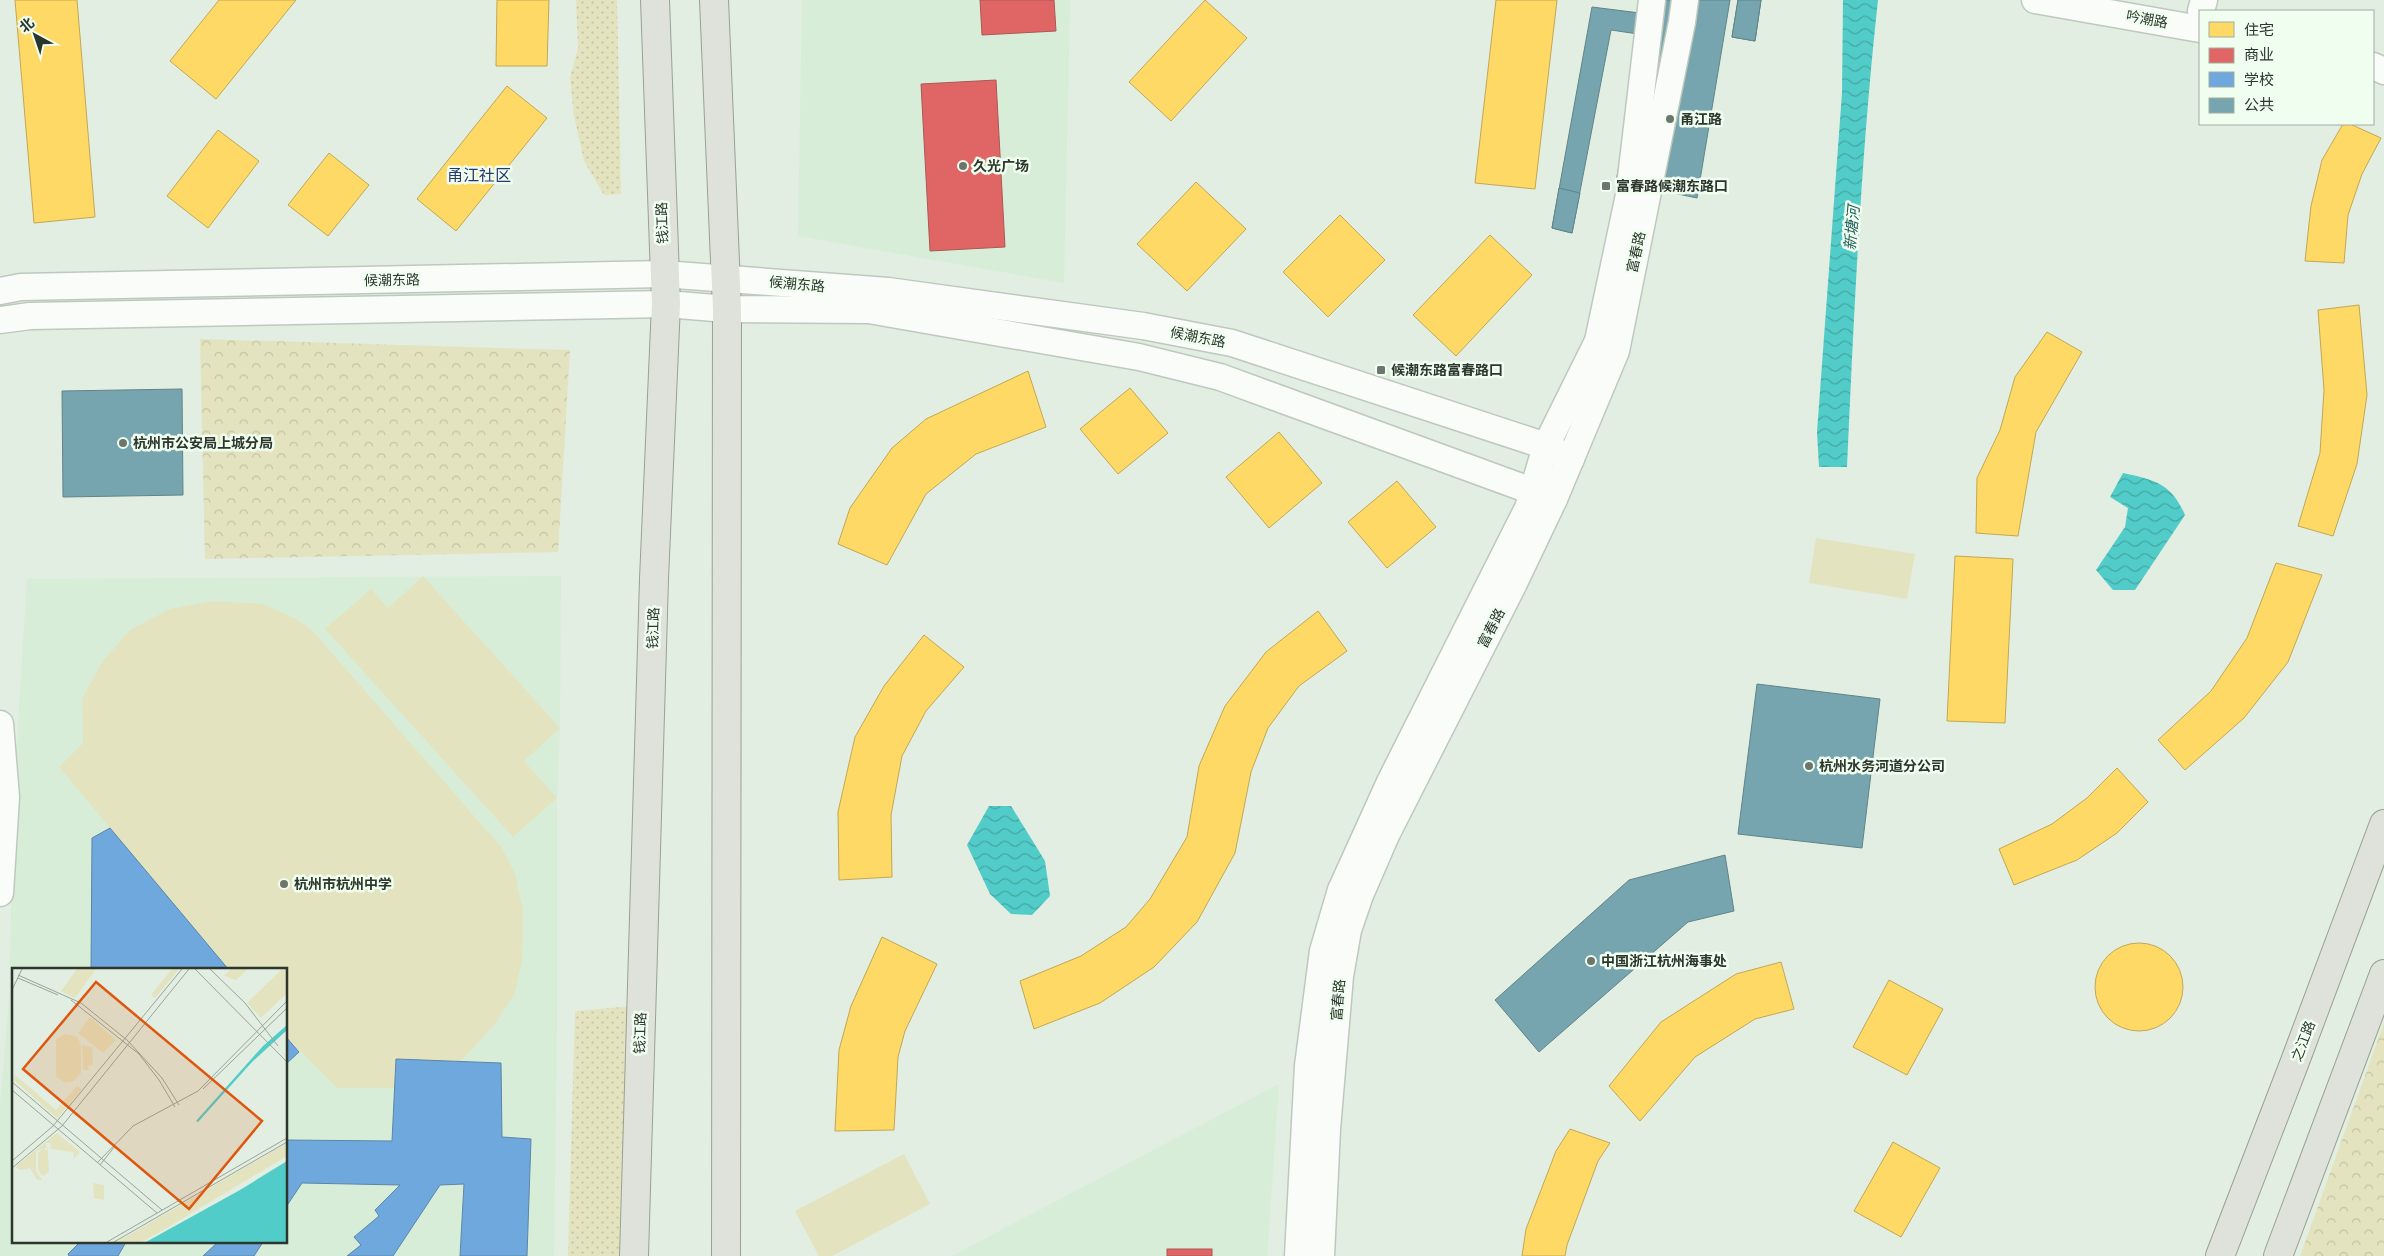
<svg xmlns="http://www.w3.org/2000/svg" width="2384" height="1256" font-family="'Archivo Narrow','Noto Sans SC',sans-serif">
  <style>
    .built { fill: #d7edd8; fill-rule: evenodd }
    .grass { fill: url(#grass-dots) }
    .park { fill: url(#park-crowns) }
    .pitch { fill: #e4e3bf }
    .water { fill: url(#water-waves) }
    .homes { fill: #ffd966; stroke: #c0a855 }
    .shops { fill: #e06666; stroke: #aa5855 }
    .schools { fill: #6fa8dc; stroke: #5b86a8 }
    .public { fill: #76a5af; stroke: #608488 }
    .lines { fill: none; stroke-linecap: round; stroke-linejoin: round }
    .minor-casing { stroke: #bec9be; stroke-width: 29 }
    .major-casing { stroke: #98a290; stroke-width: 30 }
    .minor { stroke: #fafcfa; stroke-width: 26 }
    .major { stroke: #dee2da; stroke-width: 28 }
    .poi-dot { fill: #6c766c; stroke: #effeef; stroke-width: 2 }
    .labels { text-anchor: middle; stroke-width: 5; stroke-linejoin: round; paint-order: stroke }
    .street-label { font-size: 14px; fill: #2d362d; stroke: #effeef }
    .poi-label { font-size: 14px; font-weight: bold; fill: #2d362d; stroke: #effeef; text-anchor: start }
    .water-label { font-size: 15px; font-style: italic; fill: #215d5c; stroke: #effeef }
    .quarter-label { font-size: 16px; fill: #263971; stroke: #effeef }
    .inset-road { fill: none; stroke: #99a499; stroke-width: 1 }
    .view { fill: #df570e; fill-opacity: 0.15; stroke: #df570e; stroke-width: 2.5 }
    .inset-edge { fill: none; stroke: #2d362d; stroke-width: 2.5 }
  </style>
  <defs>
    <pattern id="grass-dots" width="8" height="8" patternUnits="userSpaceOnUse" patternTransform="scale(1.25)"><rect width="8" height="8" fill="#e4e3bf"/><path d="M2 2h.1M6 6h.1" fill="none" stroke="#c4c3a4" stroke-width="1.8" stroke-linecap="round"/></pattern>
    <pattern id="park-crowns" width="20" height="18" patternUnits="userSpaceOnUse" patternTransform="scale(1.25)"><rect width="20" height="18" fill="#e4e3bf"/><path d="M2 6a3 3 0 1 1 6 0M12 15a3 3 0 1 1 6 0" fill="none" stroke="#c4c3a4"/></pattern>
    <pattern id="water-waves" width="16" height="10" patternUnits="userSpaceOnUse" patternTransform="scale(1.25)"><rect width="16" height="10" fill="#52ccc8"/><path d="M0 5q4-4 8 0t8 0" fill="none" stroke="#44a6a3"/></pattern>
  </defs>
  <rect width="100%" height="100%" fill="#e1eee1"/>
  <g class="built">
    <path d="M802 0H1070L1064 283 798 236Z"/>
    <path d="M561 576 560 728 557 798V1021L554 1256H0V1106L9 1001 14 791 27 579ZM14 970H286V1242H14Z"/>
    <path d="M1279 1084 1267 1256H952Z"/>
  </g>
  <g class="grass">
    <path d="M576 0H617L621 194 604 195 584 161 574 116 570 78 578 48Z"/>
    <path d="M634 1006 632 1256H568L575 1011Z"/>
  </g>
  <g class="park">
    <path d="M200 339 570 350 558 552 205 559Z"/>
    <path d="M2384 1023V1256H2300Z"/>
  </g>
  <g class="pitch">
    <path d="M1816 538 1915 554 1907 599 1809 583Z"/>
    <path d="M423 576 560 728 524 761 557 798 513 837 325 629 371 589 388 608Z"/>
    <path d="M214 601 263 604 296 619 312 630 501 847 515 873 523 911 522 961 515 993 495 1024 460 1062 395 1088H337L286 1037V970H229L59 767 83 743 82 699 102 662 130 630 170 609Z"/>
    <path d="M904 1154 930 1204 832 1256H819L795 1211Z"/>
  </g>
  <g class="water">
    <path d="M1843 0H1878C1861 155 1854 311 1847 467H1819L1817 432 1842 93Z"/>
    <path d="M2123 473C2155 480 2171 483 2185 515L2135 590H2113L2096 570 2125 527 2128 508 2110 497Z"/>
    <path d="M989 806H1011L1045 861 1050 896 1032 915 1011 914 990 894 967 845Z"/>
  </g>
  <g class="homes">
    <path d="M15 0H77L95 217 34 223Z"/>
    <path d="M219 0H296L216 99 170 61Z"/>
    <path d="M497 0H549L547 66H496Z"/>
    <path d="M1205 0 1247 38 1171 121 1129 82Z"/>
    <path d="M1496 0H1557L1535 189 1475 183Z"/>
    <path d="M507 86 547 118 456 231 417 199Z"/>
    <path d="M2343 124H2350L2381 138 2362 174 2348 215 2344 263 2305 261 2311 206 2322 160Z"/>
    <path d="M218 130 259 161 208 228 167 196Z"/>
    <path d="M329 153 369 185 328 236 288 205Z"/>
    <path d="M1196 182 1246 229 1187 291 1137 244Z"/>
    <path d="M1340 215 1385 260 1328 317 1283 272Z"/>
    <path d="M1490 235 1532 275 1456 356 1413 315Z"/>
    <path d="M2359 305 2367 395 2357 464 2333 536 2298 526 2320 453 2324 390 2318 310Z"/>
    <path d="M2047 332 2082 352 2036 432 2018 536 1976 533 1977 478 2000 430 2015 377Z"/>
    <path d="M1028 371 1046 427 976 454 926 494 887 565 838 544 850 508 892 448 926 419Z"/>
    <path d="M1130 388 1168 433 1118 474 1080 429Z"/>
    <path d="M1279 432 1322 483 1269 528 1226 477Z"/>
    <path d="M1397 481 1436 527 1387 568 1348 522Z"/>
    <path d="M1955 556 2013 559 2005 723 1947 721Z"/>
    <path d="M2276 563 2322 575 2288 662 2244 718 2185 770 2158 740 2211 691 2247 638Z"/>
    <path d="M1318 611 1347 651 1299 686 1268 728 1251 772 1235 853 1197 922 1154 967 1100 1003 1034 1029 1020 981 1081 956 1126 927 1150 899 1187 837 1199 766 1225 706 1266 652Z"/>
    <path d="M924 635 964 667 926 711 902 756 891 815 892 877 839 880 838 812 855 737 884 686Z"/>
    <path d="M2117 768 2148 802 2117 833 2077 860 2014 885 1999 849 2052 824 2087 798Z"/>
    <path d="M882 937 937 964 905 1031 898 1057 894 1130 835 1131 839 1050 851 1006Z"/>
    <circle cx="2139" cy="987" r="44"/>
    <path d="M1781 962 1794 1009 1755 1019 1695 1057 1640 1121 1609 1086 1661 1022 1736 974Z"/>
    <path d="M1889 980 1943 1009 1907 1075 1853 1047Z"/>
    <path d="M1570 1129 1610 1143 1598 1161 1567 1245 1565 1256H1522L1526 1229 1556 1151Z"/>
    <path d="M1893 1142 1940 1168 1901 1237 1854 1211Z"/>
  </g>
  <g class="shops">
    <path d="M980 0H1054L1056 31 982 35Z"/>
    <path d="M996 80 1005 247 930 251 921 84Z"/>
    <rect x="1167" y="1249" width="45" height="7"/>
  </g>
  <g class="schools">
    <path d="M110 828 188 921 229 970H91L92 838Z"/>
    <path d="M286 1037 299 1052 286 1064Z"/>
    <path d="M396 1059 501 1063 502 1137 531 1139 527 1256H460L464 1184 440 1185 393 1256H347L361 1245 354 1237 379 1216 375 1210 400 1185 302 1183 286 1207V1140L392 1141Z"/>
    <path d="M80 1242H126L118 1256H69L68 1254Z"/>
    <path d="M218 1242H263L254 1256H203Z"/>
  </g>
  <g class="public">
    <path d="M1651 0H1730L1697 198 1616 181 1645 35 1611 30 1572 233 1552 228 1592 7 1648 14Z"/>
    <path d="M1738 0H1761L1755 41 1732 37Z"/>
    <path d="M1738 0H1761L1755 41 1732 37Z"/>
    <path d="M1559 188 1580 193 1572 233 1552 228Z"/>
    <path d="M182 389 183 495 63 497 62 391Z"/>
    <path d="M1757 684 1880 699 1862 848 1738 834Z"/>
    <path d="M1725 855 1734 911 1688 922 1539 1052 1495 1000 1629 880Z"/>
  </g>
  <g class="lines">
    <defs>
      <g id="minor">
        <path d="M2035 0 2200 29"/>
        <path d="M2201 11 2204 0"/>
        <path d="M2373 66 2384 71"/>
        <path d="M0 291 21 287 663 274 888 291 1143 326 1232 343 1546 446 1571 459"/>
        <path d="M0 320 30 316 666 304 727 309 869 310 1139 357 1220 377 1554 499"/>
        <path d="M0 724 6 797 0 893"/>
        <path d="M1298 1256 1308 1066 1323 951 1341 890 1390 782 1528 508 1546 446 1598 341 1629 195 1652 0"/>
        <path d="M1321 1256 1327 1129 1340 976 1348 930 1360 895 1386 835 1514 583 1554 499 1616 351 1682 22 1685 0"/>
      </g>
      <g id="major">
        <path d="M714 0 727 309 726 1256"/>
        <path d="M634 1256 654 579 666 304 655 0"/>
        <path d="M2220 1256 2294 1064 2384 824"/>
        <path d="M2278 1256 2384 974"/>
      </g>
    </defs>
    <use href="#minor" class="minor-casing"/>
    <use href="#major" class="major-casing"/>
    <use href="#minor" class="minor"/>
    <use href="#major" class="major"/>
  </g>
  <g class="poi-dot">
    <circle cx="1670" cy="119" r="5"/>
    <circle cx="963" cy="166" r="5"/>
    <rect x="1601" y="181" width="10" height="10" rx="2.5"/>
    <rect x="1376" y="365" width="10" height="10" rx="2.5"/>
    <circle cx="123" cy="443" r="5"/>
    <circle cx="1809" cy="766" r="5"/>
    <circle cx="284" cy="884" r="5"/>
    <circle cx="1591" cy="961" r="5"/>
  </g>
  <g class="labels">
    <g class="street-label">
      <text transform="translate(2147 19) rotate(10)" y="5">吟潮路</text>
      <text transform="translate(662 223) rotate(-92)" y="5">钱江路</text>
      <text transform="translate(1636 252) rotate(-78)" y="5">富春路</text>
      <text transform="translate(392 280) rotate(-1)" y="5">候潮东路</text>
      <text transform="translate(797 284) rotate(5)" y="5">候潮东路</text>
      <text transform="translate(1198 337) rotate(11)" y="5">候潮东路</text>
      <text transform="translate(653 628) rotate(-88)" y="5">钱江路</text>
      <text transform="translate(1491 628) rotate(-63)" y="5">富春路</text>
      <text transform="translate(1338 1000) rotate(-85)" y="5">富春路</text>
      <text transform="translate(640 1033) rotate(-88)" y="5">钱江路</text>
      <text transform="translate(2303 1041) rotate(-69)" y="5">之江路</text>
    </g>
    <g class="poi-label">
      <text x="1680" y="124">甬江路</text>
      <text x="973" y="171">久光广场</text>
      <text x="1616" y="191">富春路候潮东路口</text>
      <text x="1391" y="375">候潮东路富春路口</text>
      <text x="133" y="448">杭州市公安局上城分局</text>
      <text x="1819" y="771">杭州水务河道分公司</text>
      <text x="294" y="889">杭州市杭州中学</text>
      <text x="1601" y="966">中国浙江杭州海事处</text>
    </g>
    <g class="water-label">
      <text transform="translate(1852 228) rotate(-85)" y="5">新塘河</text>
    </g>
    <g class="quarter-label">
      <text x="479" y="181">甬江社区</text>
    </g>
  </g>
  <g transform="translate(12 968)">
    <rect width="275" height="275" fill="#e1eee1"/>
    <path d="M65 1H84L63 30 49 23ZM160 1H167L143 30 139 27ZM3 107 44 142 65 118 70 121 45 150 1 111Z" fill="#e4e3bf"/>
    <path d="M270 1H275V25L249 50 235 35ZM78 49 104 72 91 85 66 65ZM45 165 68 184 62 191 61 184 39 181 38 175H34V180L24 183V203L30 212H25L18 200 9 202 3 199ZM275 175V188L148 264 129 274H105Z" fill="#e4e3bf"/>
    <path d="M219 1H236L224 12 212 8ZM53 66 64 68 69 76V105L62 113 54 115 44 109V71ZM70 77 80 79 81 97 76 98 77 102H71ZM35 175 37 204 31 208 26 202V185L31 181 35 182ZM81 215 92 217V232L82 230Z" fill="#e4e3bf"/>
    <path d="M275 57 274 63 240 94 186 154 184 153 251 78ZM275 193V274H134L228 222Z" fill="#52ccc8"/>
    <path class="inset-road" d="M183 1 275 94M198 1 233 35 266 78M6 7 69 35 115 72 150 110 167 137M6 10 46 27M0 22 10 1M59 32 127 86 147 112 163 139M0 114 150 242M191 121 275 40M0 122 145 245M0 193 41 158 170 1M85 195 121 158 186 123 275 33M88 197 103 178M0 200 50 158 177 1M95 274 275 170M102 274 275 174"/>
    <path class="view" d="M84 14 250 153 177 241 11 101Z"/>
    <rect width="275" height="275" class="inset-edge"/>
  </g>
  <rect x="2199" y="10" width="175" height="115" fill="#effeef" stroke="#a1aea1"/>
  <rect x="2209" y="22" width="25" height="15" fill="#ffd966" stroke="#a1aea1"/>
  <text x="2244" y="35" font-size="15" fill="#2d362d">住宅</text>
  <rect x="2209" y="48" width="25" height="15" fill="#e06666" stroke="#a1aea1"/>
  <text x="2244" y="60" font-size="15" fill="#2d362d">商业</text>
  <rect x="2209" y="72" width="25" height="15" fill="#6fa8dc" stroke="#a1aea1"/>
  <text x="2244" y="85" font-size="15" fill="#2d362d">学校</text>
  <rect x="2209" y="98" width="25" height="15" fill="#76a5af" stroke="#a1aea1"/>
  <text x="2244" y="110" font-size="15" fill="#2d362d">公共</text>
  <g transform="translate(35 35) rotate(320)" stroke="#effeef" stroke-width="4" paint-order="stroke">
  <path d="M0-4L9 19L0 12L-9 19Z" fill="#2d362d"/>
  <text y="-8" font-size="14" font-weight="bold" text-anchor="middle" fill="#2d362d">北</text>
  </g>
</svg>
